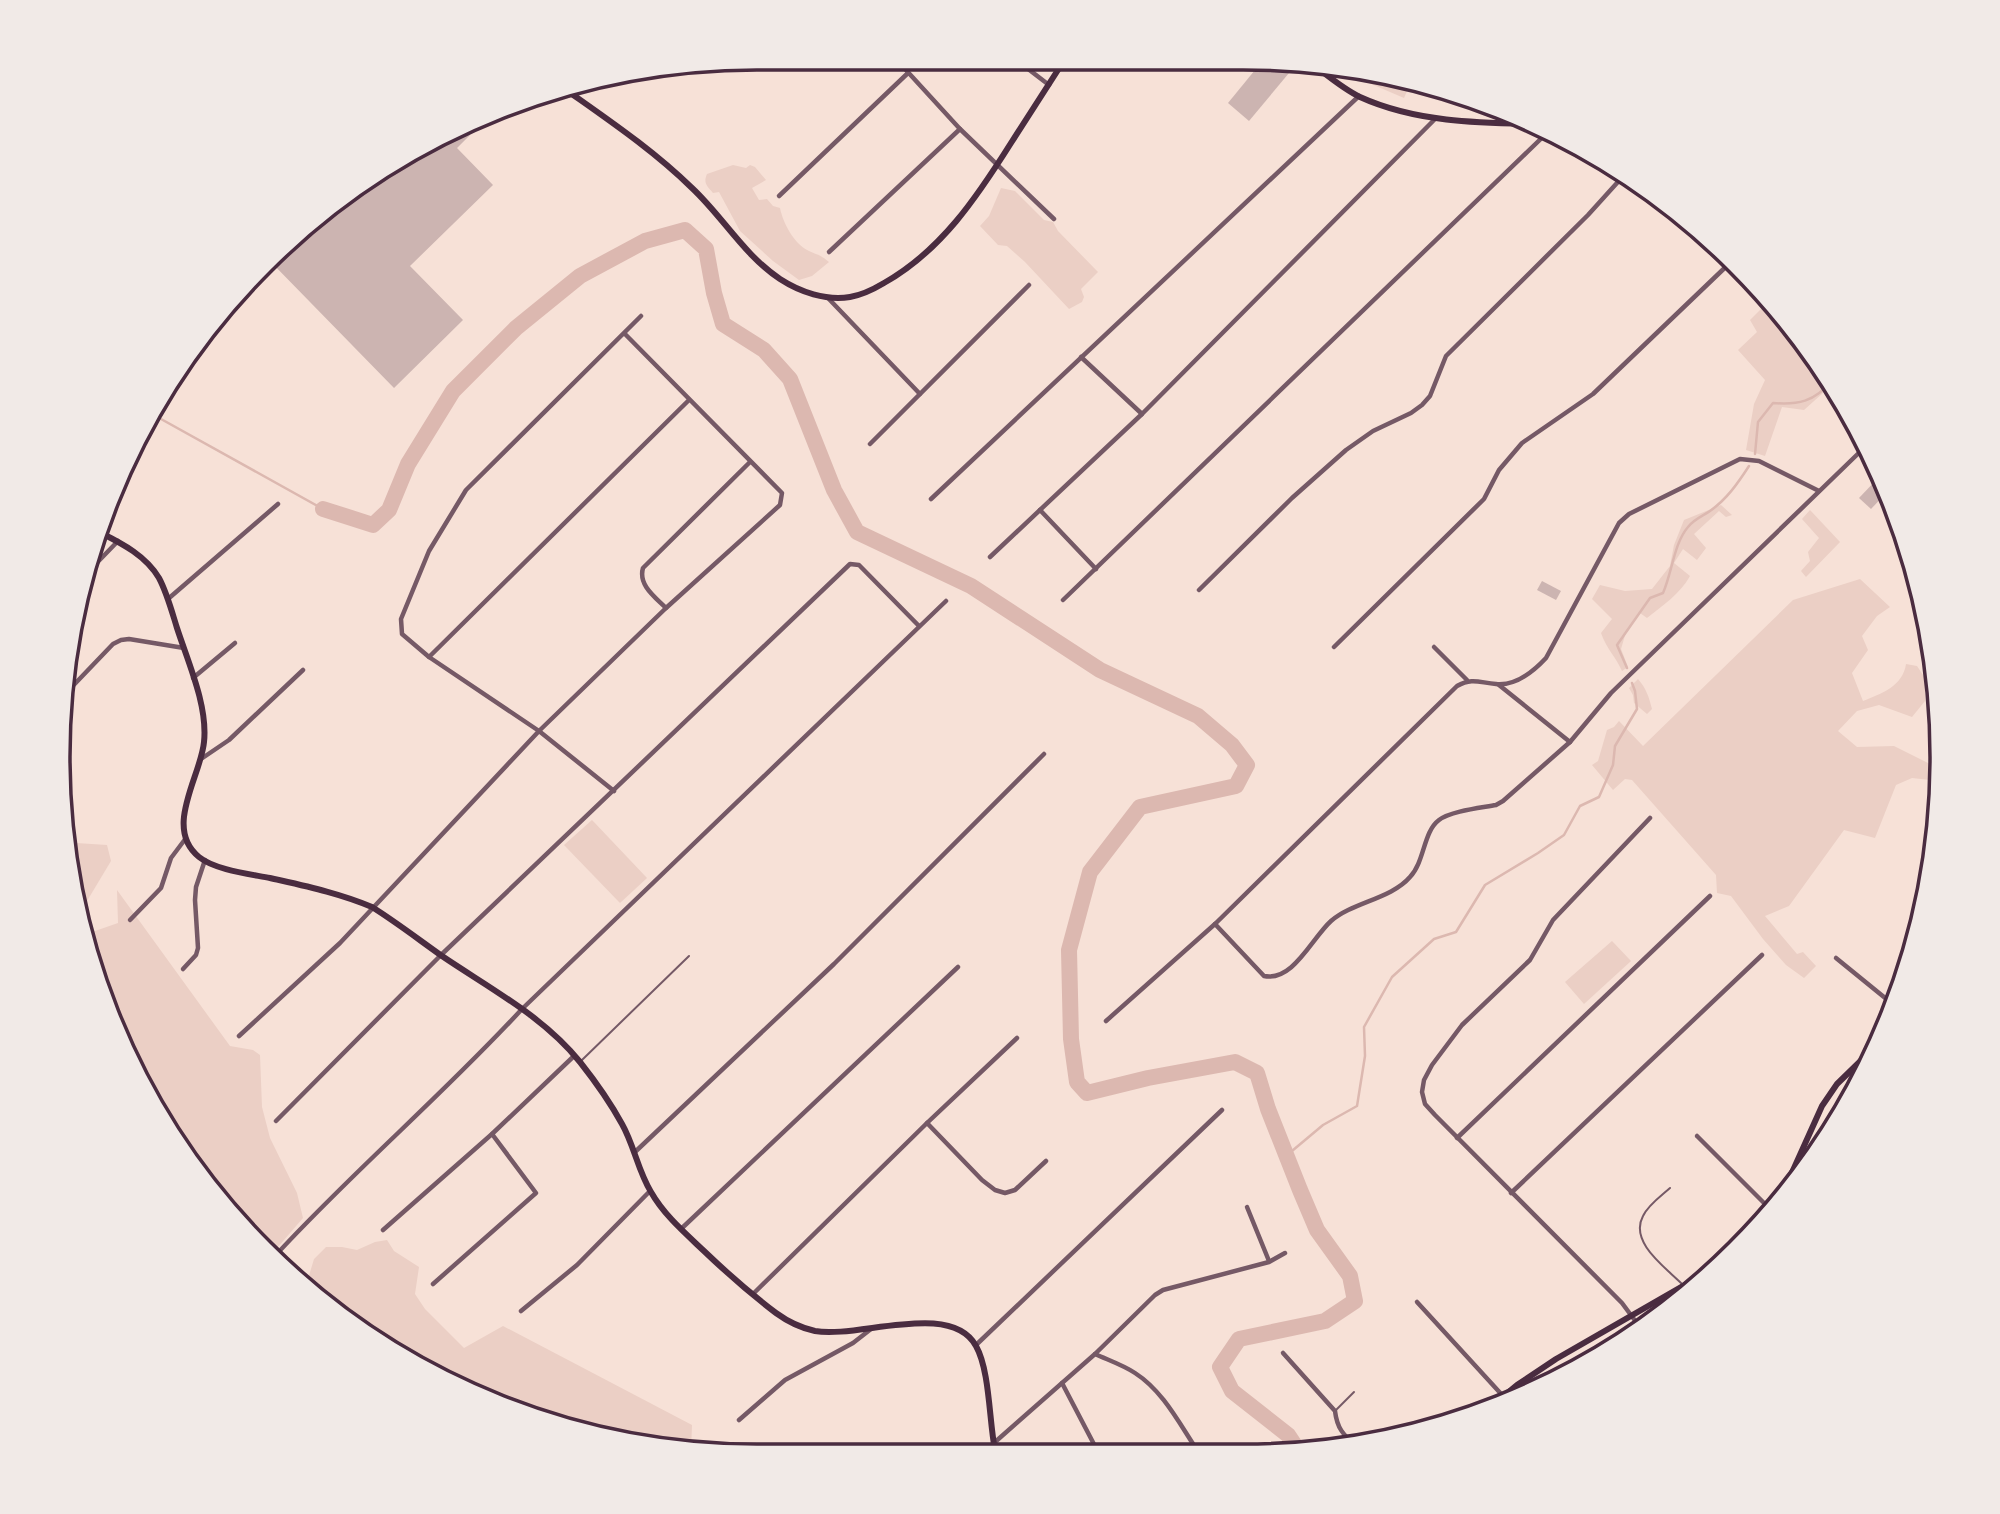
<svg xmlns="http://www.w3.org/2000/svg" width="2000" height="1514" font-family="'Zilla Slab',serif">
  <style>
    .green { fill: #ebcfc5 }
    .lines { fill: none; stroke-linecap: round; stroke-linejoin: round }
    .stream { stroke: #dcb8b0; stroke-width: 2.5 }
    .river { stroke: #dcb8b0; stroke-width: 16 }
    .building { fill: #ccb4b1 }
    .service { stroke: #755966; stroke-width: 2 }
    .minor { stroke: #755966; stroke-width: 4.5 }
    .secondary { stroke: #4a2c40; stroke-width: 6 }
    .primary { stroke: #4a2c40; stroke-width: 6 }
    .rim { fill: none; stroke: #4a2c40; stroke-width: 3.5 }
  </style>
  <rect width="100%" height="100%" fill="#f7e1d7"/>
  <g class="green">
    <path d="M1347 69 1412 80 1404 98 1362 80Z"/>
    <path d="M733 165 746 168 750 165 755 167 766 180 752 188 759 200 767 199 773 206 780 208C783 223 794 244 809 251 819 256 818 253 829 262L812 276 799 280 773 261 740 231 719 192 713 193C707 186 703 183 707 174Z"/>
    <path d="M1001 188 1015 191 1044 220 1053 222 1058 231 1098 272 1081 289 1084 297 1082 302 1069 309 1025 262 1007 246 998 245 980 226 989 216Z"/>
    <path d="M1769 301 1824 368 1833 384 1804 410 1782 407 1765 456 1746 450 1754 404 1765 380 1738 350 1757 332 1750 320Z"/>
    <path d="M1721 505 1732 515 1726 517 1719 511 1694 534 1706 548 1697 560 1683 549 1674 563 1690 576C1680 594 1663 605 1647 618L1640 613 1626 632 1621 649 1628 667 1622 671C1616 657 1606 648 1601 633L1612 619 1592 599 1600 585 1625 591 1652 589 1670 566 1674 545 1684 520Z"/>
    <path d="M1810 510 1840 542 1806 577 1801 571 1810 561 1808 552 1819 538 1802 519Z"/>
    <path d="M1860 579 1890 607 1877 616 1862 636 1868 650 1852 673 1863 701C1881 694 1903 686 1906 664L1917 666 1925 678V701L1912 717 1879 705 1857 711 1838 731 1857 747 1894 746 1928 763 1930 780 1912 778 1896 785 1875 838 1844 830 1789 906 1765 916 1797 954 1803 952 1816 966 1804 978 1786 965 1763 939 1731 896 1717 893 1716 875 1632 780 1625 779 1613 790 1592 765 1598 761 1607 730 1614 727 1619 721 1643 746 1793 600Z"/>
    <path d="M1638 679C1646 688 1649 697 1652 709L1647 714 1634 703 1633 695 1629 688Z"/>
    <path d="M592 820 647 878 620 903 564 845Z"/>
    <path d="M76 843 107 845 111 861 81 911 68 847Z"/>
    <path d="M117 890 230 1046 253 1050 260 1055 262 1107 270 1138 297 1193 303 1218 271 1255 176 1146 95 982 83 924 95 931 118 923Z"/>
    <path d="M1612 941 1631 961 1584 1004 1565 982Z"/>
    <path d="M387 1240 394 1251 419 1267 415 1294 425 1309 464 1348 503 1326 692 1425 691 1450H665L532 1419 407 1362 305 1289 314 1259 326 1247H342L357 1250 375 1242Z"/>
  </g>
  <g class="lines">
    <g class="stream">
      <path d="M152 414 323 509"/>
      <path d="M1755 454 1758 422 1773 403C1797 405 1815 402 1831 381"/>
      <path d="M1627 668 1617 645 1650 598 1663 593C1672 573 1674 543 1688 527 1694 519 1703 516 1710 511 1727 499 1738 483 1749 466"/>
      <path d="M1286 1156 1323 1125 1357 1106 1365 1056 1364 1027 1392 977 1434 939 1456 932 1485 885 1538 853 1564 835 1580 806 1599 797 1613 765 1615 746 1637 709 1635 691 1632 683"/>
    </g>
    <path class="river" d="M323 509 373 525 389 510 408 464 453 391 516 328 580 276 645 241 685 230 706 249 714 293 723 324 764 350 790 379 834 490 857 532 971 586 1100 670 1198 716 1232 745 1247 765 1236 786 1140 807 1090 872 1069 950 1071 1039 1077 1082 1087 1093 1148 1078 1235 1062 1257 1073 1268 1109 1300 1190 1317 1230 1350 1276 1355 1301 1325 1321 1239 1339 1220 1367 1232 1391 1288 1435 1298 1450"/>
  </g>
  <g class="building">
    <path d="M1264 59H1285L1294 67 1249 121 1228 103Z"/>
    <path d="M464 128 470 135 457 148 493 185 410 266 463 320 394 388 268 259 296 231 407 152Z"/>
    <path d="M1879 477 1886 484 1889 490 1871 509 1859 498Z"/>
    <path d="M1542 581 1561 591 1556 600 1537 590Z"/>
  </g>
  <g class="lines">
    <g class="service">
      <path d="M582 1060 689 956"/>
      <path d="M1670 1188C1661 1196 1648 1205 1643 1216 1629 1242 1665 1267 1681 1283"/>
      <path d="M1335 1411 1354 1392"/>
    </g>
    <g class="minor">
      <path d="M895 58 960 129 1054 219"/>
      <path d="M1014 58 1049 85"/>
      <path d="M779 196 908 73"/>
      <path d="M829 252 960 129"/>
      <path d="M828 298 920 394"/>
      <path d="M1081 357 1142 414"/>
      <path d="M870 444 1029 285"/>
      <path d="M1861 451 1873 459"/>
      <path d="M931 499 1359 96"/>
      <path d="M1040 510 1096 569"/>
      <path d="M990 557 1142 414 1436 118"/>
      <path d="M88 572 118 541"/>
      <path d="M1199 590 1292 498 1346 450 1373 431 1411 413 1422 405 1430 396 1446 356 1588 215 1626 173"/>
      <path d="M168 599 278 504"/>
      <path d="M1063 600 1551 129"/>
      <path d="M666 608C655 597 638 585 643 568L750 462"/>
      <path d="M1334 647 1484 499 1499 470 1522 443 1593 394 1734 259"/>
      <path d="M1434 647 1467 680"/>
      <path d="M429 657 689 400"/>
      <path d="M193 678 235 643"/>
      <path d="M1499 685 1570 742"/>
      <path d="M67 692 113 644 121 640 129 639 184 648"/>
      <path d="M201 759 229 740 303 670"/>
      <path d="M614 791 539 731 429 657 402 634 401 619 429 551 466 490 641 316"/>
      <path d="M130 920 161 888 171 858 186 838"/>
      <path d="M1215 924 1264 976C1293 982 1312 938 1331 921 1353 902 1391 899 1410 877 1425 861 1423 832 1439 820 1451 811 1480 808 1496 805L1503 801 1570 742 1611 693 1866 446"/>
      <path d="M1836 958 1895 1006"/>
      <path d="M183 969 196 955 198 948 195 900 196 887 205 860"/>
      <path d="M1106 1021 1215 924 1457 686C1473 677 1480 683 1496 684 1516 686 1533 672 1546 658L1619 523 1629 514 1740 459 1759 461 1819 491"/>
      <path d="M239 1036 340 943 539 731 666 608 780 505 782 493 625 334"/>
      <path d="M276 1121 441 955 850 564 859 565 919 626"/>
      <path d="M927 1123 982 1180 995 1190 1005 1193 1015 1190 1046 1161"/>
      <path d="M1697 1136 1771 1210"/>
      <path d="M1457 1138 1710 896"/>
      <path d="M635 1152 834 964 1044 754"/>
      <path d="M1511 1193 1762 955"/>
      <path d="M1247 1207 1269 1261"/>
      <path d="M681 1229 958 967"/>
      <path d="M383 1230 492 1134 574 1056"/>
      <path d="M274 1257C353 1171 443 1095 522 1009L946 601"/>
      <path d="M433 1284 536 1193 492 1134"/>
      <path d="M753 1294 927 1123 1017 1038"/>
      <path d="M1417 1302 1503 1396"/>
      <path d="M521 1311 577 1265 650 1191"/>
      <path d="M1642 1330 1622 1303 1435 1115 1425 1104 1422 1092 1424 1080 1432 1065 1462 1025 1530 960 1553 920 1650 818"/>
      <path d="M976 1345 1222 1110"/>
      <path d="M1283 1353 1335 1411C1337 1428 1343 1435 1356 1445"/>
      <path d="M1095 1354C1108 1360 1123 1365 1135 1373 1163 1391 1179 1423 1197 1450"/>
      <path d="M1062 1383 1097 1450"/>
      <path d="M739 1420 785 1380 853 1343 871 1329"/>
      <path d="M986 1450 1095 1354 1155 1295 1163 1290 1269 1262 1285 1253"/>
    </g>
    <g class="secondary">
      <path d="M1311 63C1327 75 1343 89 1360 97 1415 122 1477 123 1536 124"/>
      <path d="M562 87C607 119 652 149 692 188 723 217 744 255 780 279 800 292 826 301 850 297 862 295 874 289 884 283 941 251 977 197 1011 143 1029 115 1047 87 1065 59"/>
      <path d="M101 533C123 544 146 556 159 578 167 593 172 612 177 628 188 662 208 706 204 742 201 776 163 828 199 857 215 870 250 874 270 878 305 886 339 893 372 907 396 922 418 939 442 956 489 988 543 1016 580 1062 595 1081 610 1102 622 1124 634 1145 638 1171 651 1192 664 1215 685 1233 704 1251 727 1273 751 1294 776 1313 787 1321 801 1328 815 1331 857 1339 951 1300 976 1346 990 1371 989 1421 995 1450"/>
      <path d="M1924 603 1931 683 1936 697"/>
      <path d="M1773 1208 1789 1179"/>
      <path d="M1488 1409 1517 1385 1556 1359 1723 1263 1736 1252"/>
    </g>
    <path class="primary" d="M1788 1190 1790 1177 1822 1106 1837 1084 1879 1043"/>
  </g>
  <path d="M0 0H2000V1514H0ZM757 70H1243A687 687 0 0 1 1930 757V757A687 687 0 0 1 1243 1444H757A687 687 0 0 1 70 757V757A687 687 0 0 1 757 70Z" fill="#f1eae7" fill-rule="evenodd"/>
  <path class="rim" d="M757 70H1243A687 687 0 0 1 1930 757V757A687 687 0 0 1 1243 1444H757A687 687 0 0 1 70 757V757A687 687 0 0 1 757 70Z"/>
</svg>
